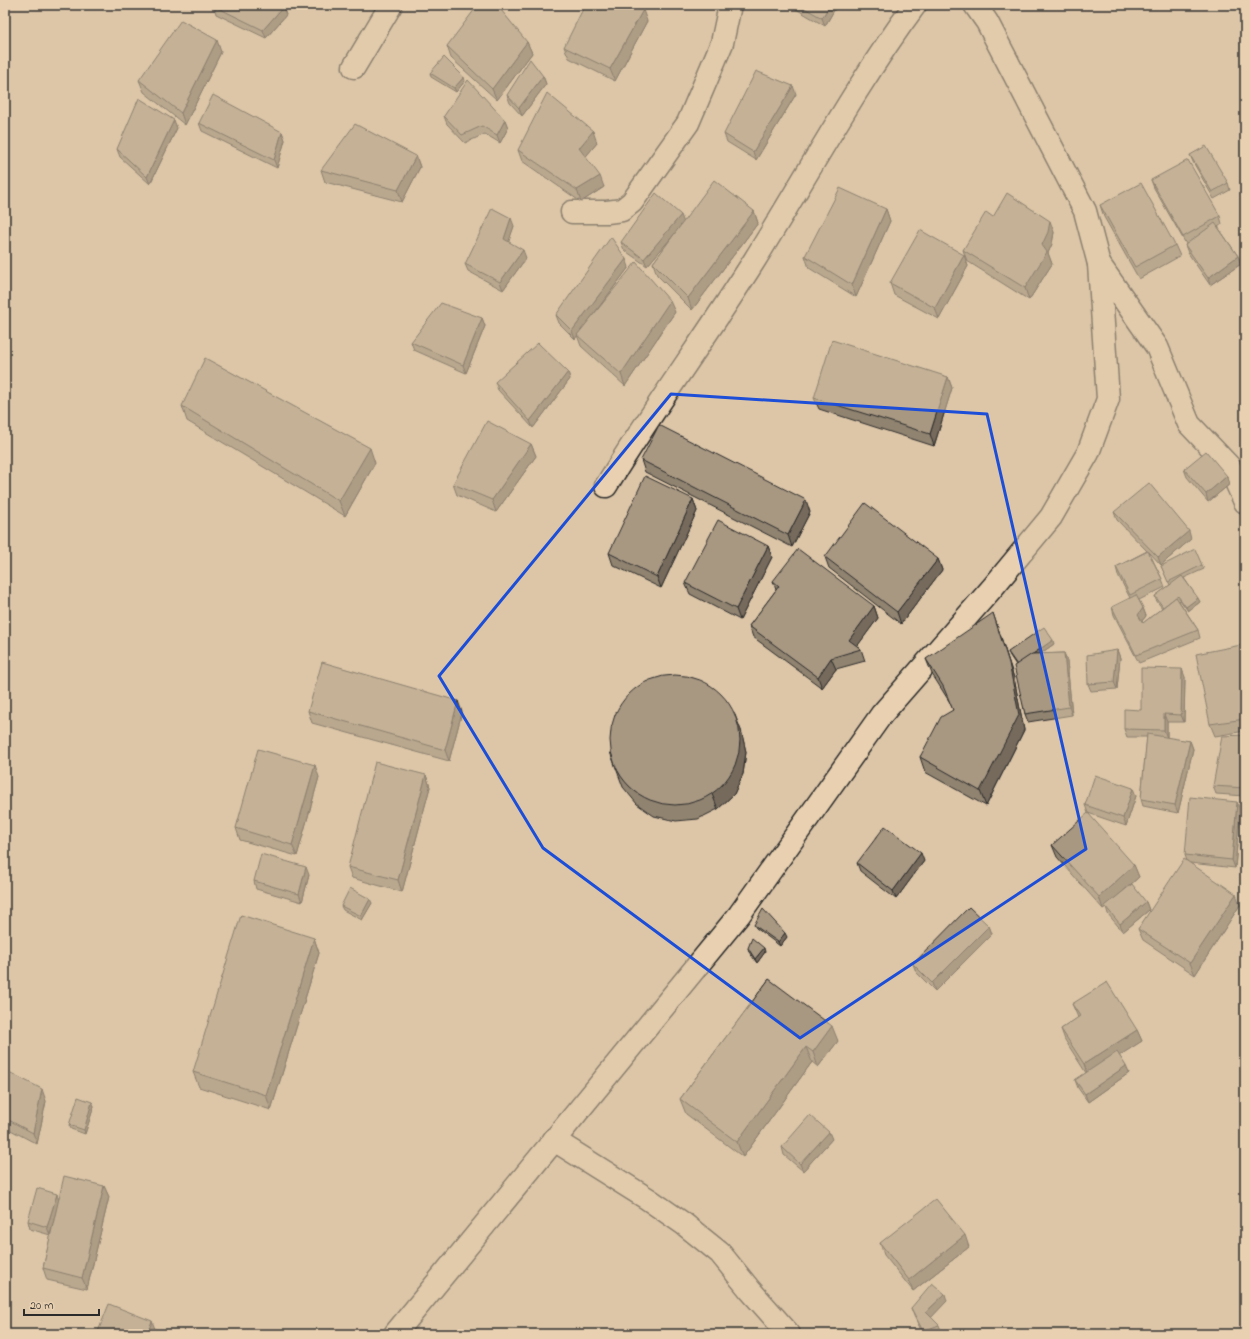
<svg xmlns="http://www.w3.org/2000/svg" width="1250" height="1339" font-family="'Indie Flower',sans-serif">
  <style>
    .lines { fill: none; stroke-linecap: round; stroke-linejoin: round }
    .minor-casing { stroke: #2b2b2b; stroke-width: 25 }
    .minor { stroke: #e8d0b0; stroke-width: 22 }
    .wall { fill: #908370; stroke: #2b2b2b }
    .shaded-wall { fill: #766a5b; stroke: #2b2b2b }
    .building { fill: #a89882; stroke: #2b2b2b }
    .marked { fill: none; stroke: #1d4ed8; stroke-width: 3; stroke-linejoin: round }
  </style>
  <rect width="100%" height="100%" fill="#ddc6a8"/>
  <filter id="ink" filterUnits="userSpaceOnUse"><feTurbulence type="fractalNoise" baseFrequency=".025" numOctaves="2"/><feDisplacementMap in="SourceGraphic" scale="8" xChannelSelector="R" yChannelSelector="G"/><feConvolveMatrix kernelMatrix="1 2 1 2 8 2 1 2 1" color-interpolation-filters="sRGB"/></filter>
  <g filter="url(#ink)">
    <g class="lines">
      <defs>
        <g id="minor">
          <path d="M354 67 391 5"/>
          <path d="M572 212H607L622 210 632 202 688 123 722 43 730 5"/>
          <path d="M1099 264 1157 347 1189 424 1229 466 1245 502"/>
          <path d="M606 486C653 409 706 337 754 261 807 176 855 86 915 5"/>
          <path d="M554 1140 648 1199 684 1224 720 1253 750 1290 789 1334"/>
          <path d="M395 1334 739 915 882 714 993 587 1051 517 1088 453 1108 399 1099 264 1085 211 987 22 975 5"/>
        </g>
      </defs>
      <use href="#minor" class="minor-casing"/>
      <use href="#minor" class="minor"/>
    </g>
    <g class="wall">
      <path d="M789 5H837L825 26Z"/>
      <path d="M214 6 283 7 286 15 266 38 216 14Z"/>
      <path d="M647 21 615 81 569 58 564 47Z"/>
      <path d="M527 42 532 53 497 100 451 58 447 46Z"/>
      <path d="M221 52 185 125 144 92 139 80Z"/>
      <path d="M430 73 465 81 456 92 431 77Z"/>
      <path d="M543 76 546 84 522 116 510 103 507 95Z"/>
      <path d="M796 94 756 160 727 142 724 134Z"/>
      <path d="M444 116 505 120 508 128 500 143 485 134 465 143 447 124Z"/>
      <path d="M199 123 282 132 285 140 277 168 202 131Z"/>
      <path d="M177 128 150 184 120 157 117 149Z"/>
      <path d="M597 143 585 157 604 187 581 202 522 161 518 150Z"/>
      <path d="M1190 155 1228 183 1230 190 1214 199 1193 162Z"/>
      <path d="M416 156 420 167 402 202 325 182 321 170Z"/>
      <path d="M1151 180 1220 216 1222 224 1218 227 1238 256 1241 264 1210 285 1188 253 1185 245 1186 244 1154 188Z"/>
      <path d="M1100 205 1175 245 1180 256 1139 279 1104 217Z"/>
      <path d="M886 209 890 221 856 297 809 268 805 256Z"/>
      <path d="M754 211 758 223 692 310 657 275 653 263 676 232 647 266 624 250 621 242 684 222Z"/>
      <path d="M993 217 1054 232 1052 244 1048 253 1052 264 1029 300 967 261 963 250Z"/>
      <path d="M514 226 508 242 526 258 503 290 468 271 465 264Z"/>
      <path d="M964 255 968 266 939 319 894 295 890 283Z"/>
      <path d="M629 267 588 322 675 312 625 386 581 346 577 335 575 339 559 323 556 315Z"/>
      <path d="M482 318 485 326 466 373 414 350 411 342Z"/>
      <path d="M568 372 570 379 533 428 498 390 495 382Z"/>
      <path d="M948 377 952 388 934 446 819 409 814 398Z"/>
      <path d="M182 406 375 463 345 516 187 421Z"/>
      <path d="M531 444 536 456 496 512 457 495 453 484Z"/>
      <path d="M641 460 810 512 792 547 645 472Z"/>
      <path d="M1184 469 1227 476 1230 484 1208 502 1187 477Z"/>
      <path d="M693 499 697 511 661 588 613 565 609 553Z"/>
      <path d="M1114 512 1191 539 1161 565 1149 552 1162 579 1165 587 1139 600 1143 608 1146 616 1142 621 1143 623 1162 608 1156 600 1155 596 1170 585 1161 566 1202 565 1204 569 1184 578 1200 602 1188 611 1180 600 1179 601 1198 630 1200 638 1139 663 1114 615 1112 607 1130 598 1118 575 1116 567 1147 551 1117 520Z"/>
      <path d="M768 546 772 557 740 620 690 594 685 583Z"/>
      <path d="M825 557 938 559 942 570 901 624 829 568Z"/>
      <path d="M773 581 874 606 878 618 857 646 861 649 865 661 836 669 822 688 753 637 749 626 776 590Z"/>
      <path d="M998 628 1014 678 1024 730 986 806 925 772 920 757 953 710 949 701 932 674 926 659Z"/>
      <path d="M1054 644 1040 654 1064 653 1067 661 1072 715 1028 722 1025 714 1016 665 1010 656 1008 652Z"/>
      <path d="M1241 645 1245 656V731L1215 736 1210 724Z"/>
      <path d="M1117 650 1120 658 1117 689 1091 691 1088 684Z"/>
      <path d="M1185 677 1184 722H1167V738L1190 741 1193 749 1178 813 1143 806 1141 799 1147 737H1127L1124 729 1141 710Z"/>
      <path d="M308 711 462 712 449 761 312 723Z"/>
      <path d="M741 730 746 752 743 774 734 794 718 809 698 819 676 821 654 816 637 804 623 787 610 752Z"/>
      <path d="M1245 735V796L1216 794 1213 786Z"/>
      <path d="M426 775 430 787 402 892 352 878 348 867Z"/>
      <path d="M319 777 297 856 240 840 236 828Z"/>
      <path d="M1136 796 1126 826 1088 813 1085 805Z"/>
      <path d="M1240 810 1235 868 1190 863 1240 905 1195 975 1143 940 1138 929 1187 861 1185 855Z"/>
      <path d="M1052 845 1134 865 1139 877 1114 899 1146 902 1149 910 1123 932 1108 914 1106 907 1103 909 1057 857Z"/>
      <path d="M924 861 896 899 860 871 857 863Z"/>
      <path d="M309 875 302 902 256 889 254 881Z"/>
      <path d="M372 903 362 920 343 910 341 906Z"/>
      <path d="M754 925 787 937 780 946 756 928Z"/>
      <path d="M989 926 992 934 935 991 916 972 913 964Z"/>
      <path d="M314 938 319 953 271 1110 199 1087 193 1072Z"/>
      <path d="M748 948 765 952 757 963 749 952Z"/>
      <path d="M769 979 838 1041 818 1067 812 1062 743 1157 686 1114 680 1099Z"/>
      <path d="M1072 1004 1137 1030 1142 1041 1119 1055 1129 1073 1088 1102 1078 1088 1075 1080 1086 1073 1065 1040 1061 1029 1078 1018 1077 1015Z"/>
      <path d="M5 1070 46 1101 37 1144 5 1127Z"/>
      <path d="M92 1102 94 1106 85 1134 71 1129 69 1125Z"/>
      <path d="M832 1139 803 1171 784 1155 782 1147Z"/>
      <path d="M104 1186 109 1197 87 1289 47 1280 43 1268 54 1221 50 1235 30 1229 28 1221 59 1200Z"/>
      <path d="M880 1243 969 1247 913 1291 884 1255Z"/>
      <path d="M947 1301 931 1317 939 1325 942 1333 938 1334H923L914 1316 911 1308Z"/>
    </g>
    <g class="shaded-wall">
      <path d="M830 5H837L825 26 822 18Z"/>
      <path d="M283 7 286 15 266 38 263 30Z"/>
      <path d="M643 10 647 21 615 81 610 69Z"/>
      <path d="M217 40 221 52 185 125 181 113Z"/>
      <path d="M527 42 532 53 497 100 492 89Z"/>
      <path d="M543 76 546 84 522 116 519 108Z"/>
      <path d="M464 77 465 81 456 92 454 88Z"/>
      <path d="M793 86 796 94 756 160 753 152Z"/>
      <path d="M174 120 177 128 150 184 147 177Z"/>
      <path d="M505 120 508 128 500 143 497 135Z"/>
      <path d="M593 131 597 143 583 160 579 148Z"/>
      <path d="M282 132 285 140 277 168 274 160Z"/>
      <path d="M416 156 420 167 402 202 398 190Z"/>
      <path d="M600 176 604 187 581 202 577 190Z"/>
      <path d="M886 209 890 221 856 297 852 285Z"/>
      <path d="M754 211 758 223 692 310 688 298Z"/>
      <path d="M681 215 684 223 647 266 644 259Z"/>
      <path d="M511 218 514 226 507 247 504 239Z"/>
      <path d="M1050 221 1054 232 1052 244 1048 253 1052 264 1029 300 1025 288 1042 245Z"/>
      <path d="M523 250 526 258 503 290 500 282Z"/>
      <path d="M964 255 968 266 939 319 935 308Z"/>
      <path d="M1238 256 1241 264 1210 285 1208 278Z"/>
      <path d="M626 259 629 267 575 339 572 331Z"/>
      <path d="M670 301 675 312 625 386 621 374Z"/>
      <path d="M482 318 485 326 466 373 463 365Z"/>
      <path d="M568 372 570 379 533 428 530 421Z"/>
      <path d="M948 377 952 388 934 446 930 434Z"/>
      <path d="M531 444 536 456 496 512 492 500Z"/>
      <path d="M370 448 375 463 345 516 339 501Z"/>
      <path d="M1227 476 1230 484 1208 502 1206 494Z"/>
      <path d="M693 499 697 511 661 588 657 577Z"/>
      <path d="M806 500 810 512 792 547 788 535Z"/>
      <path d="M1189 531 1191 539 1161 565 1158 557Z"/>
      <path d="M768 546 772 557 740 620 736 609Z"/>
      <path d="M938 559 942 570 901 624 897 612Z"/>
      <path d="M1198 598 1200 602 1188 611 1186 607Z"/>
      <path d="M874 606 878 618 853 652 849 640Z"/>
      <path d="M1143 608 1146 616 1140 623 1138 615Z"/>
      <path d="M993 613 998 628 1014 678 1024 730 986 806 980 791Z"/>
      <path d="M1053 640 1054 644 1018 669 1017 665Z"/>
      <path d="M1241 645 1245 656V662Z"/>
      <path d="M1117 650 1120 658 1117 689 1114 682Z"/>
      <path d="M1064 653 1067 661 1072 715 1069 707Z"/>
      <path d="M831 658 836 669 822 688 818 677Z"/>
      <path d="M1182 669 1185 677 1184 722 1181 715Z"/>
      <path d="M458 701 462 712 449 761 445 750Z"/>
      <path d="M1164 714 1167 722V738L1164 730Z"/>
      <path d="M735 715 741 730 746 752 743 774 734 794 718 809 712 794Z"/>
      <path d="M1190 741 1193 749 1178 813 1175 805Z"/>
      <path d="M315 765 319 777 297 856 292 845Z"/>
      <path d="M426 775 430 787 402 892 398 880Z"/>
      <path d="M1133 788 1136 796 1126 826 1123 818Z"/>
      <path d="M1237 802 1240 810 1235 868 1232 860Z"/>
      <path d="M921 853 924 861 896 899 893 891Z"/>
      <path d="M1134 865 1139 877 1103 909 1099 897Z"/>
      <path d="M306 867 309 875 302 902 299 894Z"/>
      <path d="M1236 894 1240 905 1195 975 1190 963Z"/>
      <path d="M370 899 372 903 362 920 361 916Z"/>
      <path d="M1146 902 1149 910 1123 932 1120 924Z"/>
      <path d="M989 926 992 934 935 991 932 983Z"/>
      <path d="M785 933 787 937 780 946 778 942Z"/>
      <path d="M314 938 319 953 271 1110 266 1095Z"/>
      <path d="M764 948 765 952 757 963 755 959Z"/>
      <path d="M832 1026 838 1041 818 1067 813 1052Z"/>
      <path d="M1137 1030 1142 1041 1088 1076 1084 1064Z"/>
      <path d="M806 1047 812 1062 743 1157 737 1142Z"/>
      <path d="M1126 1066 1129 1073 1088 1102 1085 1094Z"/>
      <path d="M42 1089 46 1101 37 1144 33 1133Z"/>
      <path d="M92 1102 94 1106 85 1134 84 1130Z"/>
      <path d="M829 1132 832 1139 803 1171 800 1164Z"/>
      <path d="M104 1186 109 1197 87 1289 82 1278Z"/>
      <path d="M57 1194 59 1201 50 1235 47 1227Z"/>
      <path d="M965 1235 969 1247 913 1291 909 1280Z"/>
      <path d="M945 1294 947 1301 929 1320 926 1312Z"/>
      <path d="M152 1321 155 1329 153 1334H147Z"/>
    </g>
    <g class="building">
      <path d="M214 5H280L283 7 263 30 214 6Z"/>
      <path d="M478 5H497L527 42 492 89 447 46Z"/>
      <path d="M585 5H636L643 10 610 69 564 47Z"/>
      <path d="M799 5H830L822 18Z"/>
      <path d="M181 20 217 40 181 113 139 80Z"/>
      <path d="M444 57 464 77 454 88 430 73Z"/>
      <path d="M530 59 543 76 519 108 507 95Z"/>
      <path d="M756 71 793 86 753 152 724 134Z"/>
      <path d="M468 80 505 120 497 135 482 126 462 135 444 116Z"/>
      <path d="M547 93 593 131 579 148 600 176 577 190 518 150Z"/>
      <path d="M213 95 282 132 274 160 199 123Z"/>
      <path d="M139 98 174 120 147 177 117 149Z"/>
      <path d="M355 124 416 156 398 190 321 170Z"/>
      <path d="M1206 146 1228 183 1212 192 1190 155Z"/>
      <path d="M1188 160 1220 216 1183 237 1151 180Z"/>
      <path d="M714 180 754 211 688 298 653 263Z"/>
      <path d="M1141 183 1175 245 1135 267 1100 205Z"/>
      <path d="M840 188 886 209 852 285 805 256Z"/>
      <path d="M656 193 681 215 644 259 621 242Z"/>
      <path d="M1007 193 1050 221 1048 232 1042 245 1047 252 1025 288 963 250 986 212 993 217Z"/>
      <path d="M492 208 511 218 504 239 523 250 500 282 465 264Z"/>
      <path d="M1215 223 1238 256 1208 278 1185 245Z"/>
      <path d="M920 230 964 255 935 308 890 283Z"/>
      <path d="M611 237 626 259 572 331 556 315Z"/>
      <path d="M636 262 670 301 621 374 577 335Z"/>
      <path d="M441 303 482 318 463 365 411 342Z"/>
      <path d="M832 340 948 377 930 434 814 398Z"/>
      <path d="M538 343 568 372 530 421 495 382Z"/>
      <path d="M205 358 370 448 339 501 182 406Z"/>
      <path d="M487 421 531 444 492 500 453 484Z"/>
      <path d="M659 425 806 500 788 535 641 460Z"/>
      <path d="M1206 451 1227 476 1206 494 1184 469Z"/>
      <path d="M645 476 693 499 657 577 609 553Z"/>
      <path d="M1149 483 1189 531 1158 557 1114 512Z"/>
      <path d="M865 503 938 559 897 612 825 557Z"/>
      <path d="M718 520 768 546 736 609 685 583Z"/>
      <path d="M798 549 874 606 849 640 861 649 831 658 818 677 749 626 779 586 773 581Z"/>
      <path d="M1195 549 1202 565 1168 582 1161 566Z"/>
      <path d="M1148 551 1162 579 1130 595 1116 567Z"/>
      <path d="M1182 576 1198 598 1186 607 1178 596 1177 597H1176L1163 607 1155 596Z"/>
      <path d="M1136 595 1143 608 1138 615 1143 623 1176 597 1198 630 1136 655 1112 607Z"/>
      <path d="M993 613 1009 663 1019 715 980 791 920 757 941 717 953 710 943 686 926 659Z"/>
      <path d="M1044 627 1053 640 1017 665 1008 652Z"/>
      <path d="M1241 645 1245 662V719L1210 724 1196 654Z"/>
      <path d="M1117 650 1114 682 1088 684 1087 655Z"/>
      <path d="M1064 653 1069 707 1025 714 1014 666 1032 654Z"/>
      <path d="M322 662 458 701 445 750 308 711Z"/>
      <path d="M1141 668 1182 669 1181 715 1164 714V730L1124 729V709L1141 710Z"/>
      <circle cx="675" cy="740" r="65"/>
      <path d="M1147 734 1190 741 1175 805 1141 799Z"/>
      <path d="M1245 735V788L1213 786 1222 736Z"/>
      <path d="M258 749 315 765 292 845 236 828Z"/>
      <path d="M375 762 426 775 398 880 348 867Z"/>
      <path d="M1095 775 1133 788 1123 818 1085 805Z"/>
      <path d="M1190 797 1237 802 1232 860 1185 855Z"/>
      <path d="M1088 813 1134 865 1099 897 1052 845Z"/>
      <path d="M885 826 921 853 893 891 857 863Z"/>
      <path d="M261 854 306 867 299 894 254 881Z"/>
      <path d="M1184 859 1236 894 1190 963 1138 929Z"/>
      <path d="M1132 884 1146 902 1120 924 1105 906Z"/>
      <path d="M350 888 370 899 361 916 341 906Z"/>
      <path d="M969 907 989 926 932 983 913 964Z"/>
      <path d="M763 909 785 933 778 942 754 925Z"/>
      <path d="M241 915 314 938 266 1095 193 1072Z"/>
      <path d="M752 938 764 948 755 959 748 948Z"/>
      <path d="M769 979 832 1026 813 1052 806 1047 737 1142 680 1099Z"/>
      <path d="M1107 982 1137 1030 1084 1064 1061 1029 1080 1016 1072 1004Z"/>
      <path d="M1117 1052 1126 1066 1085 1094 1075 1080Z"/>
      <path d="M5 1070 42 1089 33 1133 5 1118Z"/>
      <path d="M78 1097 92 1102 84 1130 69 1125Z"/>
      <path d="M810 1115 829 1132 800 1164 782 1147Z"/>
      <path d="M64 1176 104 1186 82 1278 43 1268Z"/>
      <path d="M37 1188 57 1194 47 1227 28 1221Z"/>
      <path d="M936 1199 965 1235 909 1280 880 1243Z"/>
      <path d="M932 1283 945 1294 926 1312 939 1325 923 1331 911 1308Z"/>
      <path d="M109 1304 152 1321 147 1334H97Z"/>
    </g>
  </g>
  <path d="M0 0H1250V1339H0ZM671 394 987 414 1086 849 800 1038 543 848 439 676Z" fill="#ddc6a8" fill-opacity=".55" fill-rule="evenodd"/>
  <path class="marked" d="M671 394 987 414 1086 849 800 1038 543 848 439 676Z"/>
  <rect width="1250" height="1339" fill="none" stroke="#e8d0b0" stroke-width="20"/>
  <rect x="10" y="10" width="1230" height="1319" fill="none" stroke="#2b2b2b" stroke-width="1.5" filter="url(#ink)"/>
  <path d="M24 1309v6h75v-6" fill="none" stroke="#2b2b2b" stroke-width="2"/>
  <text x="30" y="1309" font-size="12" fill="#2b2b2b" stroke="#e8d0b0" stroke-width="3" paint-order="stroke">20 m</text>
</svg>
